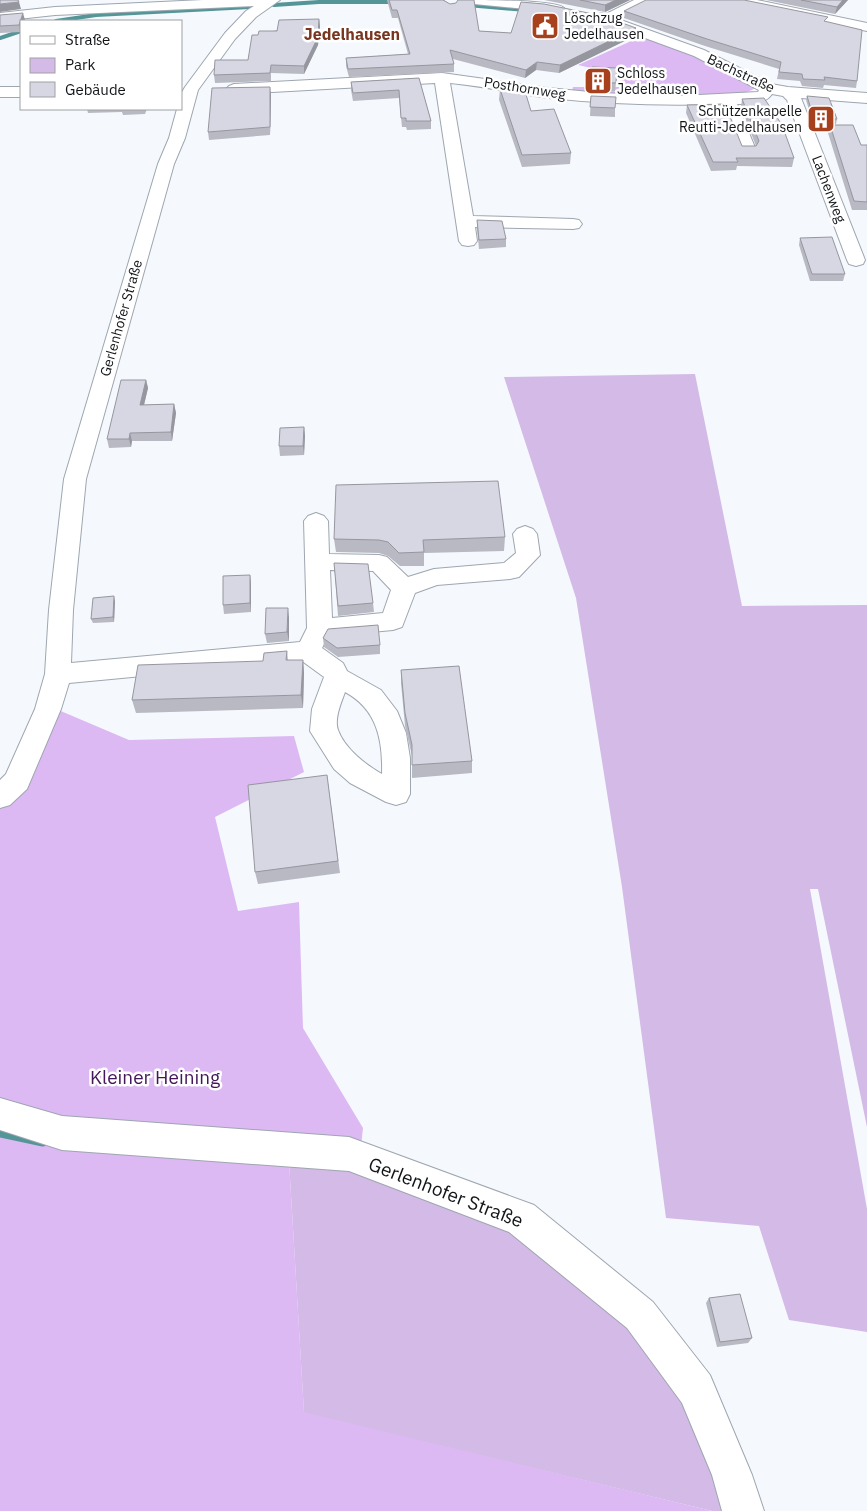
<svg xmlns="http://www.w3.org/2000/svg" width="867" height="1511" font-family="'IBM Plex Sans',sans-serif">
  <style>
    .green { fill: #d4bae6 }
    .forest { fill: #dcb9f3 }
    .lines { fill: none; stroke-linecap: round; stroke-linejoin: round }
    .stream-far1 { stroke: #549697; stroke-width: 4 }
    .stream { stroke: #549697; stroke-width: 9 }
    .minor-casing { stroke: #9ea6b0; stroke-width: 2 }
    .minor { fill: #fff; fill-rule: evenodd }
    .wall { fill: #b8b9c3 }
    .shaded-wall { fill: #96969f }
    .building { fill: #d6d7e3; stroke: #96969f }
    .labels { text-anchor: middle; stroke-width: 5; stroke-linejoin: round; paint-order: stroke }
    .far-poi-label { font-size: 14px; fill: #121518; stroke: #fff; text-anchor: start }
    .far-street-label { font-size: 14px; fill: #121518; stroke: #fff }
    .far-quarter-label { font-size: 16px; font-weight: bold; fill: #78351f; stroke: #fff }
    .near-park-label { font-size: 19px; fill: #43175a; stroke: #fff }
    .near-street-label { font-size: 19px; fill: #121518; stroke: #fff }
  </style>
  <rect width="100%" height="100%" fill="#f5f9fd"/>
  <g class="green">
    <path d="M695 374 742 606 867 605V1127L818 889H810L867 1209V1332L789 1320 759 1226 666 1218 622 887 576 598 504 377Z"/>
    <path d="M289 1161 358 1173 511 1233 628 1325 683 1393 726 1511H712L304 1413Z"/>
  </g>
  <g class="forest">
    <path d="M625 28 693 54 755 88C736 104 602 93 572 91L573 87H620L621 75 578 65 640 37 621 30Z"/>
    <path d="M56 709 129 740 294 736 304 772 215 817 238 911 299 902 303 1028 363 1128 358 1173 289 1161 304 1412 712 1511H0V783Z"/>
  </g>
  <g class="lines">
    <g class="stream-far1">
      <path d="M274 5 319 2H396"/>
      <path d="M467 5 526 10"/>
      <path d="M56 21 96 15 250 7"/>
      <path d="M0 38 21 31"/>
    </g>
    <path class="stream" d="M0 1133 43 1142"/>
    <defs>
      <g id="minor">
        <path d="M203 0H280L256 17 235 39 198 90 185 138 174 164 86 479 73 610 71 663 300 642 307 628 304 521 308 516 316 513 324 516 328 521 329 554 379 555 387 557 408 577 434 569 504 563 516 553 513 534 517 529 525 526 533 529 537 534 540 555 519 577 510 579 437 585 415 593 402 627 393 630 328 636 322 648 343 663 347 671 381 690 397 711 406 733 410 758V794L406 802 396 805 386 802 350 783 334 769 310 731 312 709 324 677 302 661 69 683 61 709 27 789 10 805 0 808V780L6 774 35 709 45 674 49 610 64 479 158 164 169 138 177 109H181V94L185 87 225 33 246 11 254 6 55 15 0 21V13L55 7ZM330 570 373 571 391 590 383 613 332 618ZM345 692C377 709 383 740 382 774 366 765 345 749 338 730 334 719 341 703 345 692Z"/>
        <path d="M467 0C483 0 556 0 564 8L557 12 474 4Z"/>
        <path d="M634 0H651L649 3 618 19 704 50 771 84 788 87 867 93V103L801 98 865 260 863 264 856 266 849 264 847 260 787 100 783 96 772 94C765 105 749 103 737 104L756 150 754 153H742L740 150 722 104C664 106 607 104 549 98 516 94 484 86 450 83L473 216 573 219 579 220 582 224 579 228 573 229 475 227 477 241 474 245 468 246 462 245 459 241 435 83 234 94 229 92 226 89 229 86 234 84 442 73 548 88 600 93 679 96 758 92 759 90 694 56 596 20 594 17 601 13 606 14Z"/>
        <path d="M730 0H757L867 23V31L737 4Z"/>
        <rect x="0" y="87" width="21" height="10"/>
        <path d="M0 1098 62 1116 349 1137 534 1205 653 1302 710 1375 752 1475 764 1511H722L712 1475 682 1403 627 1328 509 1232 349 1171 62 1150 0 1130Z"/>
      </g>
    </defs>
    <use href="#minor" class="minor-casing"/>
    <use href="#minor" class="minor"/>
  </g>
  <g class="wall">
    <path d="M387 0H445V1L479 31 511 33 635 36 559 73 536 70 525 78 453 59 454 64V72L349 77 346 66V58L408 54 398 18H392Z"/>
    <path d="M538 0H630L605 12 544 0Z"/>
    <path d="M766 0H848L835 14Z"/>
    <path d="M624 11 827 22 857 81 856 88 824 85 823 88 802 86 800 81 777 79 779 69 705 46 624 18Z"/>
    <path d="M0 15 25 20V21H21V32L0 33Z"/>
    <path d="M319 19 320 27 318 45 304 74 271 73V81L215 83 214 75 248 60 258 35Z"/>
    <path d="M592 67 616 83 615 91 590 90Z"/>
    <path d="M419 78 431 121V129L407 130 406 127H402L399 98 353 101 351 90V82Z"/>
    <path d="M500 89 531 111 571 153 570 164 522 167 499 100Z"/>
    <path d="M271 95 270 135 209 140 208 132Z"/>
    <path d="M591 96 615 108V117L590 116Z"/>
    <path d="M807 96 837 119 836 124 817 123 814 113H810L806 100Z"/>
    <path d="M742 99 794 158 792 167 737 166 736 170 711 171 686 113 687 105 742 146H756L741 107Z"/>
    <path d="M87 109H147L145 114 123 115 122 112 88 113Z"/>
    <path d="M830 125 861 145H867V210H852L828 133Z"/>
    <path d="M477 220 506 239V247L479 249 477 229Z"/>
    <path d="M800 238 845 274 843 281H810L799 245Z"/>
    <path d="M146 380 148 388 144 405 174 404 176 413 172 441H132L131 447 109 448 107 439Z"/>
    <path d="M304 427 305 436 304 455 280 456 279 446Z"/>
    <path d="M505 537 504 551 424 553V566H400L388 556 379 553 336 552 334 539Z"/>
    <path d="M334 563 373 603 374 612 338 616Z"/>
    <path d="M250 575 251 584V612L224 614 223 605Z"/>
    <path d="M115 601 114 622 93 623 91 619Z"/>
    <path d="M289 617V641L267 643 265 634Z"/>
    <path d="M323 638 380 645V654L338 657 324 647Z"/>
    <path d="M287 651 288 660H303L304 673 303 708 136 713 132 700 263 661Z"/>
    <path d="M401 670 472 761V773L412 778V756L405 726 401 683Z"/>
    <path d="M327 775 340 873 258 884 255 872Z"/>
    <path d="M709 1298 752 1338 748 1343 717 1347 706 1303Z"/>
  </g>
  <g class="shaded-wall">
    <path d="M616 0H630L605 12V5Z"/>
    <path d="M843 0H848L835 14 837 7Z"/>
    <path d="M19 2 21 9 0 12V4Z"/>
    <path d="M23 13 25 20V21H21V32L19 25Z"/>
    <path d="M319 19 320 27 318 45 304 74V66Z"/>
    <path d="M636 28 635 36 559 73 560 65Z"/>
    <path d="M537 62 536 70 525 78 526 70Z"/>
    <path d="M270 87 271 95 270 135Z"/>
    <path d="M146 380 148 388 142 413 140 405Z"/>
    <path d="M174 404 176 413 172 441 171 432Z"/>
    <path d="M304 427 305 436 304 455 303 446Z"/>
    <path d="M130 433 132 441 131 447 129 439Z"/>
    <path d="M250 575 251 584V612L250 603Z"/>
    <path d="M114 596 115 601 114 622 113 617Z"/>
    <path d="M288 608 289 617V641L287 632Z"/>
    <path d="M303 660 304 673 303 708 301 695Z"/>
  </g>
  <g class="building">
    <path d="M0 0H18L19 2 0 4Z"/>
    <path d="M389 0H443L450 4 456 3 458 0H474L479 31 511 33 521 2 544 4 603 16 636 28 560 65 537 62 526 70 450 50 454 64 348 69 346 58 410 54 397 10H392Z"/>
    <path d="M580 0H616L605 5Z"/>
    <path d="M646 0H744L828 17 824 21 862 30 857 81 824 77 825 80 803 79 802 74 779 72 781 62 707 39 624 11Z"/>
    <path d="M801 0H843L837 7Z"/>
    <path d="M23 13 19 25 0 26V15Z"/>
    <path d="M319 19 318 37 304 66 271 65 270 73 214 75 215 60H248L252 35H258L259 31H277L279 20Z"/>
    <path d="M592 67 617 68 616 83 591 82Z"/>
    <path d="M419 78 431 121H406V118H401L399 90 353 93 351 82Z"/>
    <path d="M270 87V127L208 132 212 88Z"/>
    <path d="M524 88 531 111 554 109 571 153 522 155 500 89Z"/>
    <path d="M591 96 616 97 615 108 590 107Z"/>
    <path d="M807 96 829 98 837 119H818L815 109H811Z"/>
    <path d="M764 98 782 125 794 158H736L738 162H713L687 105 725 104 742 146H756L759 141 742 99Z"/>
    <path d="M830 125H853L861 145H867V202L854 201Z"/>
    <path d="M477 220 502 221 506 239 479 240Z"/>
    <path d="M832 237 845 274H812L800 238Z"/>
    <path d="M121 380H146L140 405 174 404 171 432 130 433 129 439H107Z"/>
    <path d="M304 427 303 446H279L280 428Z"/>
    <path d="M498 481 505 537 423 540 424 552 399 553 388 542 379 540 334 539 336 485Z"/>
    <path d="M334 563 368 564 373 603 338 606Z"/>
    <path d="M250 575V603L223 605V576Z"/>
    <path d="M114 596 113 617 91 619 93 598Z"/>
    <path d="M266 608H288L287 632 265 634Z"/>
    <path d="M378 625 380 645 337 648 323 638 328 629Z"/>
    <path d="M287 651 286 660H303L301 695 132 700 138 665 263 661 264 653Z"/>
    <path d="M459 666 472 761 412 765V745L405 713 401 670Z"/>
    <path d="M327 775 338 861 255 872 248 785Z"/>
    <path d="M740 1294 752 1338 720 1342 709 1298Z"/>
  </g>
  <defs>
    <symbol id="civic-square" viewBox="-11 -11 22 22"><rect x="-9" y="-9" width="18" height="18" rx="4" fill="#a7401d" stroke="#fff"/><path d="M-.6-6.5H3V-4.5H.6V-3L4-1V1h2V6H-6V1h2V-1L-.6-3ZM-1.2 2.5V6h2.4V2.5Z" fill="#fff"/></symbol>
    <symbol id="building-square" viewBox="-11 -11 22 22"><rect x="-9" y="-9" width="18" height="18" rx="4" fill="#a7401d" stroke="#fff"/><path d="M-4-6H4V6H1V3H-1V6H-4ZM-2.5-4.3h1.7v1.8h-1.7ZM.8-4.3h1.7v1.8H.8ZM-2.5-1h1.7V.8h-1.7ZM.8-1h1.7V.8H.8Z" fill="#fff"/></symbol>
  </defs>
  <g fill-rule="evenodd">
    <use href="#civic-square" x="529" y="10" width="32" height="32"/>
    <use href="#building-square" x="582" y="65" width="32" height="32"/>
    <use href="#building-square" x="805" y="103" width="32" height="32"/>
  </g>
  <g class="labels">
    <g class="far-poi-label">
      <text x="564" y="23">Löschzug<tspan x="564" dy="16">Jedelhausen</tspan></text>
      <text x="617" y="78">Schloss<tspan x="617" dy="16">Jedelhausen</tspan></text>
      <text x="802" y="116" text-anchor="end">Schützenkapelle<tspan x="802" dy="16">Reutti-Jedelhausen</tspan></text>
    </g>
    <g class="far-street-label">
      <text transform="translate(741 73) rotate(25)" y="5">Bachstraße</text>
      <text transform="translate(525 88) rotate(9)" y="5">Posthornweg</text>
      <text transform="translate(829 189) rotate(69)" y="5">Lachenweg</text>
      <text transform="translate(121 318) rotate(-74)" y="5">Gerlenhofer Straße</text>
    </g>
    <g class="far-quarter-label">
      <text x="352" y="40">Jedelhausen</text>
    </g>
    <g class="near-park-label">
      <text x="155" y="1084">Kleiner Heining</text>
    </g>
    <g class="near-street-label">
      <text transform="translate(446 1192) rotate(21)" y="7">Gerlenhofer Straße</text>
    </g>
  </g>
  <rect x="20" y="20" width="162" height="90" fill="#ffffff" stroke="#a0a1a3"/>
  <rect x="30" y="36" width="25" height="8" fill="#ffffff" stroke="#a0a1a3"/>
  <text x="65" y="45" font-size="15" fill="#121518">Straße</text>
  <rect x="30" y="58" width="25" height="15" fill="#d4bae6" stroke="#a0a1a3"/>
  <text x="65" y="70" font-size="15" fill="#121518">Park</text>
  <rect x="30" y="82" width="25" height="15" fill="#d6d7e3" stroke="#a0a1a3"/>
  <text x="65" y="95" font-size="15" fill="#121518">Gebäude</text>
</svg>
